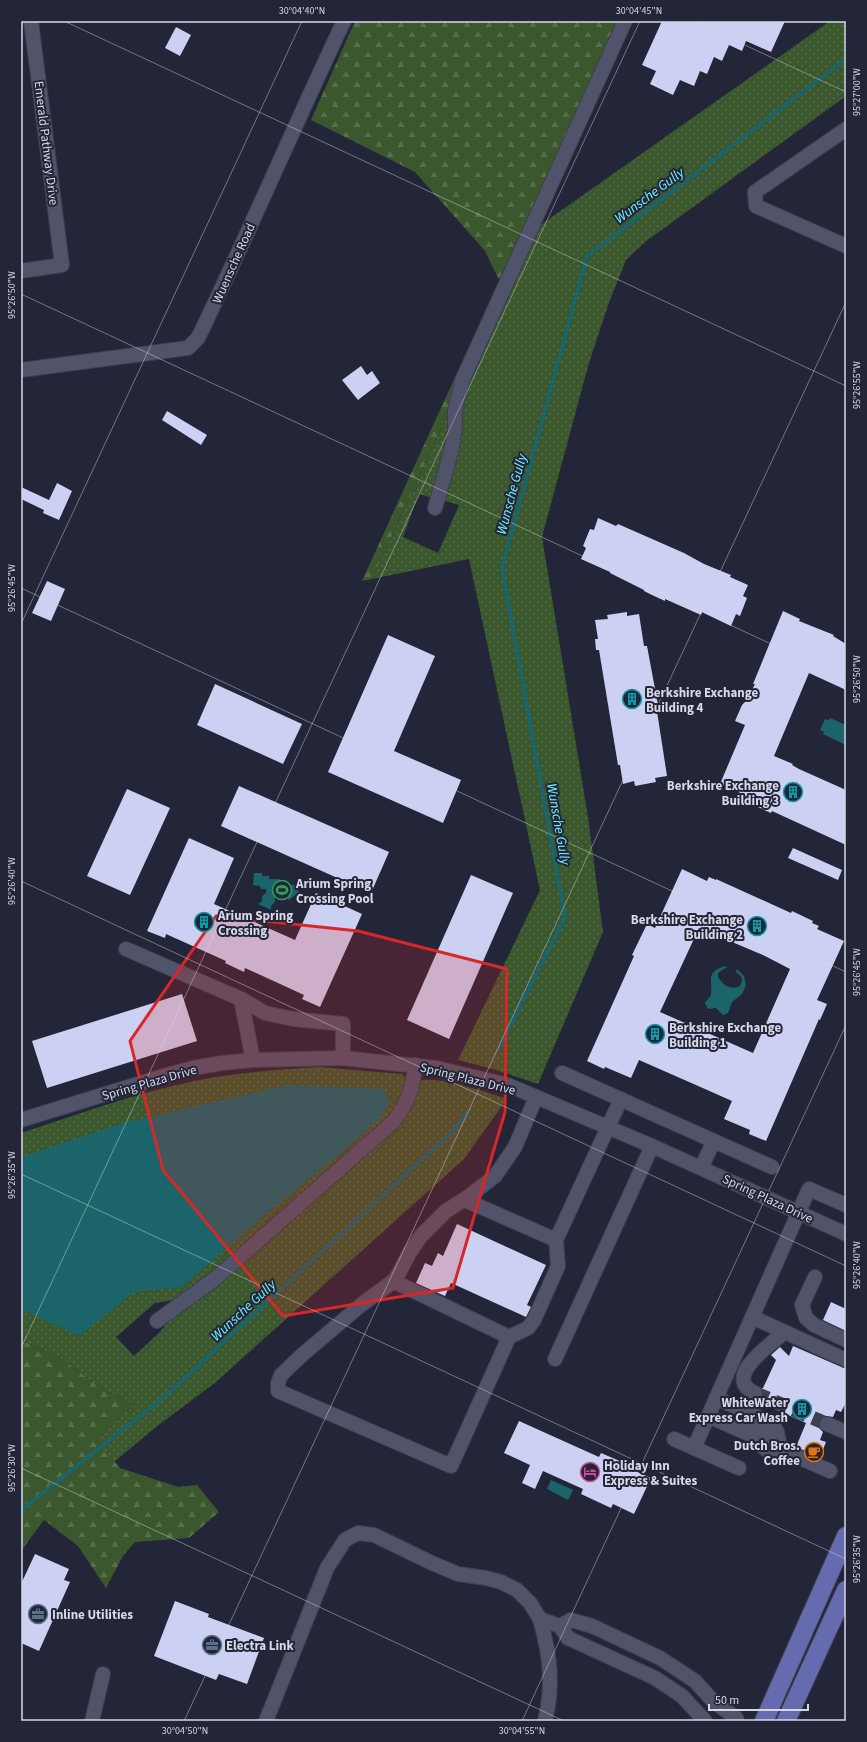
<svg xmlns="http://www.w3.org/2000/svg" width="867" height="1742" font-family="'Source Sans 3',sans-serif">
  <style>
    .grass { fill: url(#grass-dots) }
    .forest { fill: url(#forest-firs) }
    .water { fill: #1b656a }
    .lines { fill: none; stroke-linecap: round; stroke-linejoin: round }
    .stream { stroke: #1b656a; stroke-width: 4 }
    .building { fill: #ccd1f3; fill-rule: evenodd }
    .minor-tunnel { stroke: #3e4052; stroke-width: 14; stroke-dasharray: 14 7; stroke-linecap: butt }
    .minor-casing { stroke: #3d3f4f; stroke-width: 16 }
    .major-casing { stroke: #3d3f4f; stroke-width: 20 }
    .minor { stroke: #505369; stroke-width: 14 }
    .major { stroke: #666bb0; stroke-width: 18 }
    .marked { fill: #d62828; fill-opacity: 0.2; stroke: #d62828; stroke-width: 3; stroke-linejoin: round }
    .ticks { fill: none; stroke: #d7d9e7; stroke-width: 1; stroke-opacity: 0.45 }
    .labels { text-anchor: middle; stroke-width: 4; stroke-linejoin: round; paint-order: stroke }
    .street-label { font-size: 13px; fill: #d7d9e7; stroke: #232538 }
    .poi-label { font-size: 13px; font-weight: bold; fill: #d7d9e7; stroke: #232538; text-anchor: start }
    .water-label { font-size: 14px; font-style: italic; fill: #71f6ff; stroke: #232538 }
    .neatline { fill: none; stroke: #d7d9e7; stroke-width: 1.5 }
    .ticks-label { font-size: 10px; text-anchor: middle; fill: #d7d9e7 }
  </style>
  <defs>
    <pattern id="grass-dots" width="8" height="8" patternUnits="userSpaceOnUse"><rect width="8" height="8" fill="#3a572d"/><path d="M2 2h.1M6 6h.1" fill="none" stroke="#566f4b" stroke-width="1.8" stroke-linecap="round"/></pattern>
    <pattern id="forest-firs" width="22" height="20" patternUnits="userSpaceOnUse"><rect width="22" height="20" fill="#3a572d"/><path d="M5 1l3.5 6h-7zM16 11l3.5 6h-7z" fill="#566f4b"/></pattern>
  </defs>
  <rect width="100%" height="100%" fill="#232538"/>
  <g class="grass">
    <path d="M830 21H846V96L645 242 626 260 608 305 588 366 542 537 588 817 603 932 538 1084 496 1070 458 1060 540 890 469 559 372 579 447 416 451 418 452 426 433 498 419 494 403 537 438 553 459 505 442 500 459 406 532 231Z"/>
    <path d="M522 238 489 309 487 307 516 242Z"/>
    <path d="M319 1067 402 1074C414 1084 402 1099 396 1110L233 1259 175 1300 155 1303 116 1337 134 1356 160 1332 172 1317 392 1129 419 1081C436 1075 489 1093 507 1099L464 1159 216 1382 156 1427 114 1462 96 1439 135 1405 104 1390 63 1360 21 1340V1133C85 1112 149 1088 216 1077 250 1072 284 1069 319 1067Z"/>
  </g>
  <g class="forest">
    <path d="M355 21H622L522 238 516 242 499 280 485 251 415 172 311 120Z"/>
    <path d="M487 307 489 309 451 418 447 416 372 579 362 581Z"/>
    <path d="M21 1340 63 1360 104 1390 135 1405 96 1439 120 1468 178 1487 197 1485 219 1512 189 1538 135 1542 123 1556 106 1588 78 1546 44 1520 21 1551Z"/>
  </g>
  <g class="water">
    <path d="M830 718 846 725V745L823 734 824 732 820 730 825 719 829 720Z"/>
    <path d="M254 873H262V876H269V879H279L284 885 287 882 291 886 293 884 299 892 289 900 284 895 281 897 278 894 275 897V902L271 906V910L258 904 262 901V896L266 893V889H261L260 886 253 885Z"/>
    <path d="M725 966 727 967 718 973V977C723 985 731 991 740 986L742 981 741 976 736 972 737 969 744 976 746 985 742 994 732 1002 728 1013 723 1015 716 1008 708 1009 705 1003 711 995C713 981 705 972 725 966Z"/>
    <path d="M288 1085 384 1089 390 1103 379 1119 344 1150 275 1206 182 1287 134 1292 79 1336 21 1309V1157L123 1123Z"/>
    <path d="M551 1480 573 1490 568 1500 547 1489Z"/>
  </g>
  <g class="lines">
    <g class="stream">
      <path d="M499 1048 565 917 502 568 587 256 846 59"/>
      <path d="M21 1510 164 1397 455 1129 467 1112"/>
    </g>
  </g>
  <g class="building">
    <path d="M662 21H785L771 52 746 41 742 51 729 45 722 61 714 57 707 74 700 71 694 86 680 80 673 95 650 84 656 71 642 65Z"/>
    <path d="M176 27 191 35 180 56 165 48Z"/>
    <path d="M361 366 367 375 372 371 380 383 358 400 342 380Z"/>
    <path d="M167 411 207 435 201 445 162 420Z"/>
    <path d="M57 483 72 491 59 520 43 513 44 510 21 499V487L49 500Z"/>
    <path d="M598 518 616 526 618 524 684 553 704 564 731 575 730 577 748 585 743 596 747 598 740 616 736 614 731 626 702 612 701 615 665 599V601L652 595 644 591V590L610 573V572L581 559 586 548 583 546 590 529 594 530Z"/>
    <path d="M47 581 65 589 51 621 32 613Z"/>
    <path d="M783 611 800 619 799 621 834 635 833 636 846 644V690L809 673 774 756 793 764 792 765 799 769 846 790V845L772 811 771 813 749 803 750 802 744 799 745 795 720 784 745 725 735 721 742 705 747 700 755 684H753Z"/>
    <path d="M627 612V616L639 614 644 646H647L658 705H656L667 776 655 778 656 782 635 786 634 781 623 784 620 765H618L599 650H596L595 639H598L595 620 608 619 607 615Z"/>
    <path d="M388 635 435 656 394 751 461 780 443 823 328 772Z"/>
    <path d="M215 684 302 724 283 764 197 725Z"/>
    <path d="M239 786 389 852 371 893 221 826Z"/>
    <path d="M127 789 170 808 130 895 87 876Z"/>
    <path d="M189 838 234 858 214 904 295 940 316 893 362 914 320 1007 302 999 304 995 245 968 244 972 225 963 226 961 166 934 165 938 147 931Z"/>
    <path d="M793 848 842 870 838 880 788 858Z"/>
    <path d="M682 869 707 881 709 877 716 880V879L791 913 792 911 813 921 812 923 819 926 817 929 844 941 817 1000 827 1004 820 1020 819 1019 766 1141 749 1134 750 1130 724 1119 732 1101 705 1089 639 1060 631 1078 605 1067 604 1069 587 1061 634 956 632 955 647 924 655 928ZM699 928 765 956 790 969 753 1053 660 1012Z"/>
    <path d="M471 875 513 893 449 1039 407 1020Z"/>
    <path d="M182 994 197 1041 47 1088 32 1041Z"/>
    <path d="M457 1224 546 1265 527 1305 531 1307 526 1317 451 1283 445 1296 416 1283 425 1263 432 1266 438 1253 443 1256Z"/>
    <path d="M831 1302 846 1309V1331L823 1320Z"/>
    <path d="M793 1346 846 1369V1402L841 1412 836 1410 833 1417 826 1416 819 1421 820 1429 823 1432 820 1440 826 1442 820 1457 796 1447 806 1423 757 1401 762 1398 763 1393 761 1388H763L776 1360 771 1355 780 1347 789 1356Z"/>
    <path d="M519 1421 599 1457 601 1453 622 1462 621 1465 651 1478 634 1514 613 1504 611 1508 581 1494 583 1489 543 1471 535 1489 522 1483 530 1465 504 1453Z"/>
    <path d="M35 1554 69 1569 64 1580 70 1582 39 1651 21 1643V1584Z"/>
    <path d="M175 1601 209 1614 208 1617 264 1638 247 1684 219 1674 216 1680 154 1656Z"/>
  </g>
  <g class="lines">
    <path class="minor-tunnel" d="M755 1393 827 1424"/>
    <defs>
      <g id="minor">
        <path d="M846 129 755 192 756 206 846 246"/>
        <path d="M21 271 62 265 31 21"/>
        <path d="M21 370 188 348 198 338C249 233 294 126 344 21"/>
        <path d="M435 508 451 452 455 429V410L462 381 625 21"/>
        <path d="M126 949 241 999 265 1013 293 1019 343 1024V1058"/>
        <path d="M241 999 253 1060"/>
        <path d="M562 1073 772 1167"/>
        <path d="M536 1097 515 1147 495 1176 468 1197 446 1211 421 1236 410 1252 395 1280 361 1305 302 1355 281 1375 278 1383V1391L451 1466 509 1337 528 1328 534 1320 558 1266 556 1240 621 1099"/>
        <path d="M21 1120 164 1076 193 1068 222 1063 253 1060 343 1058 436 1068 508 1085 652 1146 846 1234"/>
        <path d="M701 1168 714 1141"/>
        <path d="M465 1200 556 1240"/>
        <path d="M815 1277 802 1305 806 1318 814 1325 846 1340"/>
        <path d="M393 1281 509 1337"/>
        <path d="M752 1317 846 1360"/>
        <path d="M157 1321 216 1278 393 1122C409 1102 411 1090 416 1065"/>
        <path d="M555 1359 652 1146"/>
        <path d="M755 1393C721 1378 771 1344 785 1332"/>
        <path d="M708 1416 749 1434C763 1442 763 1457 781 1450L777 1432 773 1424 716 1398"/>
        <path d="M744 1421 760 1428 767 1435 773 1446 830 1471"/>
        <path d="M827 1424 846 1432"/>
        <path d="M674 1439 739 1468"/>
        <path d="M694 1448 809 1189 846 1205"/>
        <path d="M540 1619C550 1655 554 1684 545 1721"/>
        <path d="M92 1721 103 1674"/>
        <path d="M266 1721 327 1568 345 1540 358 1533 374 1535 432 1563 458 1574 486 1578 501 1582 517 1590 530 1603 540 1619 560 1626"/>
        <path d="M705 1721 682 1696 655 1678 568 1638 560 1626 571 1620 592 1626 660 1658 695 1681 713 1701 736 1718 737 1721"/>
      </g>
      <g id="major">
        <path d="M764 1721 846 1536"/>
        <path d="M786 1721 846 1590"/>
      </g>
    </defs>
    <use href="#minor" class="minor-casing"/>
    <use href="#major" class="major-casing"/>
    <use href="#minor" class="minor"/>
    <use href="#major" class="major"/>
  </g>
  <path class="marked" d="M216 916 358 931 507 969 505 1112 453 1288 283 1316 163 1170 130 1041Z"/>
  <path class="ticks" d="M64 21 846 386M693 21 846 92M21 294 846 679M21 588 846 972M21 624 302 21M21 881 846 1266M21 1174 846 1559M21 1348 640 21M21 1468 564 1721M184 1721 846 302M522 1721 846 1025"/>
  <defs>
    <symbol id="building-ring" viewBox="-11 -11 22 22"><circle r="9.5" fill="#232538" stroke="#0f9aa8" stroke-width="1.5"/><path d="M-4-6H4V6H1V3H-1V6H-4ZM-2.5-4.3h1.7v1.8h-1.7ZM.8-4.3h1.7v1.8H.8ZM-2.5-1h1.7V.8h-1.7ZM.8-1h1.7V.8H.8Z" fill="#0f9aa8"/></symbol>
    <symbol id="stadium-ring" viewBox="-11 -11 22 22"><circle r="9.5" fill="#232538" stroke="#2e9e5b" stroke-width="1.5"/><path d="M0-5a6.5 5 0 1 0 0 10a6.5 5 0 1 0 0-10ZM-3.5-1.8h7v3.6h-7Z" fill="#2e9e5b"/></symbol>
    <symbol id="cafe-ring" viewBox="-11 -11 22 22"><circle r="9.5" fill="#232538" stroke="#e8710a" stroke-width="1.5"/><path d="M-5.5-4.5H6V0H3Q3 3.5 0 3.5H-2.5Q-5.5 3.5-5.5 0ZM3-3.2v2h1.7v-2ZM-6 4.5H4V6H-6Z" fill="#e8710a"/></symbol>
    <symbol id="hotel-ring" viewBox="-11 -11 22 22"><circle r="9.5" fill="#232538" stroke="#d1479c" stroke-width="1.5"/><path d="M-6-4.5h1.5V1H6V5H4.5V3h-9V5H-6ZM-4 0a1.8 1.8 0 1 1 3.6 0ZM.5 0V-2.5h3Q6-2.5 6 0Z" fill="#d1479c"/></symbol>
    <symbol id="office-ring" viewBox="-11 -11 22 22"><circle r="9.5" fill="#232538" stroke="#5c6f8a" stroke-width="1.5"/><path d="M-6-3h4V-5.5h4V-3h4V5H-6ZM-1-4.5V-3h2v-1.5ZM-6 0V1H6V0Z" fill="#5c6f8a"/></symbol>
  </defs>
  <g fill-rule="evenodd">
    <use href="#building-ring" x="621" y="688" width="22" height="22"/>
    <use href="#building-ring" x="782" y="781" width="22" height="22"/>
    <use href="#stadium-ring" x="271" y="879" width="22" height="22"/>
    <use href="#building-ring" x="193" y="911" width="22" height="22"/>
    <use href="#building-ring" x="746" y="915" width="22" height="22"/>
    <use href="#building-ring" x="644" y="1023" width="22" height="22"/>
    <use href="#building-ring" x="791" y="1398" width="22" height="22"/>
    <use href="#cafe-ring" x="803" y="1441" width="22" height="22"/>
    <use href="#hotel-ring" x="579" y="1461" width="22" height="22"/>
    <use href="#office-ring" x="27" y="1603" width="22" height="22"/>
    <use href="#office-ring" x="201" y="1634" width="22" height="22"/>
  </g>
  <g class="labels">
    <g class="street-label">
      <text transform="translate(47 143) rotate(83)" y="5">Emerald Pathway Drive</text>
      <text transform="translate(233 263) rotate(-66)" y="5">Wuensche Road</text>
      <text transform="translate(468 1078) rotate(14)" y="5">Spring Plaza Drive</text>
      <text transform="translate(149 1082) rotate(-16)" y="5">Spring Plaza Drive</text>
      <text transform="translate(768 1198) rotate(25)" y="5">Spring Plaza Drive</text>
    </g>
    <g class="poi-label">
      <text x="646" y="697">Berkshire Exchange<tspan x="646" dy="15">Building 4</tspan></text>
      <text x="779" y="790" text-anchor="end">Berkshire Exchange<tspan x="779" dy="15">Building 3</tspan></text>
      <text x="296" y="888">Arium Spring<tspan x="296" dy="15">Crossing Pool</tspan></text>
      <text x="218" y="920">Arium Spring<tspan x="218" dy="15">Crossing</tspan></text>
      <text x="743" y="924" text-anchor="end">Berkshire Exchange<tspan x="743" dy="15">Building 2</tspan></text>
      <text x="669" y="1032">Berkshire Exchange<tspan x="669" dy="15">Building 1</tspan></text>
      <text x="788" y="1407" text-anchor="end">WhiteWater<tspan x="788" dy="15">Express Car Wash</tspan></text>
      <text x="800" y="1450" text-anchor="end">Dutch Bros.<tspan x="800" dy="15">Coffee</tspan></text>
      <text x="604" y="1470">Holiday Inn<tspan x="604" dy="15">Express &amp; Suites</tspan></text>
      <text x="52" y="1619">Inline Utilities</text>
      <text x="226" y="1650">Electra Link</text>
    </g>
    <g class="water-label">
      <text transform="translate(649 195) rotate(-37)" y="5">Wunsche Gully</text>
      <text transform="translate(511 494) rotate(-75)" y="5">Wunsche Gully</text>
      <text transform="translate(559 824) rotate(80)" y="5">Wunsche Gully</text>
      <text transform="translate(243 1310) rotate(-43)" y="5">Wunsche Gully</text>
    </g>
  </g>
  <rect width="867" height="1742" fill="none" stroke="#232538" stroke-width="44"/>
  <path d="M709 1704v6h99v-6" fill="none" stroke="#d7d9e7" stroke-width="2"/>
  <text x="715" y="1704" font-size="12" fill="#d7d9e7" stroke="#232538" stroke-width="3" paint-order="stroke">50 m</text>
  <rect x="22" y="22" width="823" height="1698" class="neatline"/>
  <g class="ticks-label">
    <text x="302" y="14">30°04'40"N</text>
    <text x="639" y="14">30°04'45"N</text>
    <text transform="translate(856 92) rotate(-90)" y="4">95°27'00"W</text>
    <text transform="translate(11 295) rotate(-90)" y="4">95°26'50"W</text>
    <text transform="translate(856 385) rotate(-90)" y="4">95°26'55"W</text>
    <text transform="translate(11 588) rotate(-90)" y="4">95°26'45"W</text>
    <text transform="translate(856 679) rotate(-90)" y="4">95°26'50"W</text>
    <text transform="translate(11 881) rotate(-90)" y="4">95°26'40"W</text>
    <text transform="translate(856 972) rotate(-90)" y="4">95°26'45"W</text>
    <text transform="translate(11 1175) rotate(-90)" y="4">95°26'35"W</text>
    <text transform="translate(856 1265) rotate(-90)" y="4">95°26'40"W</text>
    <text transform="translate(11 1468) rotate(-90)" y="4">95°26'30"W</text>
    <text transform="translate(856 1559) rotate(-90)" y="4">95°26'35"W</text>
    <text x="185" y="1734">30°04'50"N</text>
    <text x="522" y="1734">30°04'55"N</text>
  </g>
</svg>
